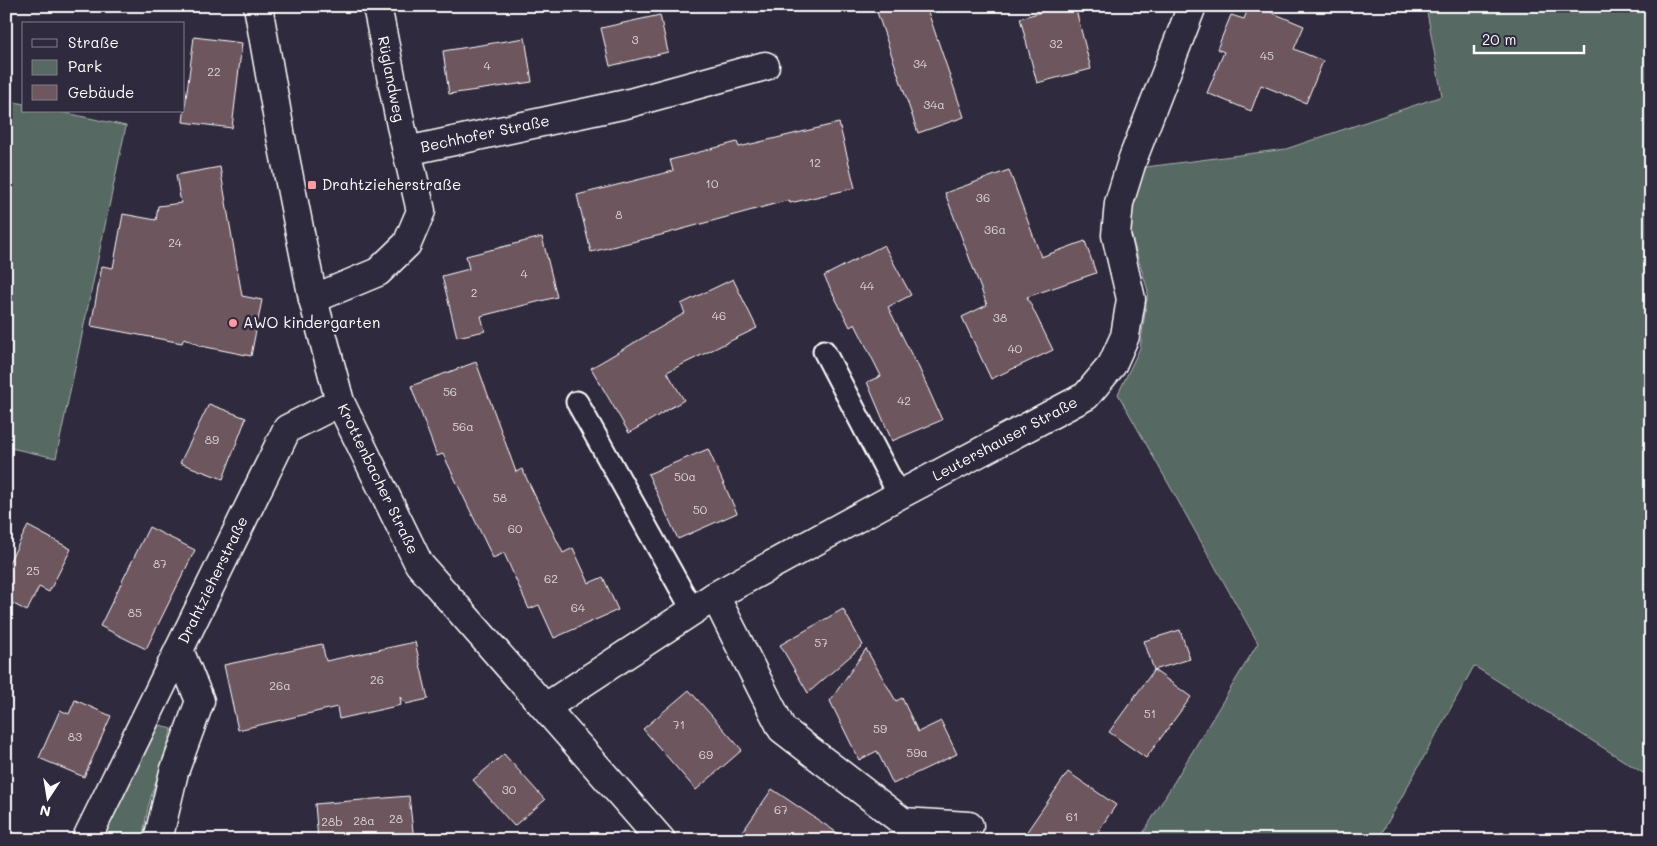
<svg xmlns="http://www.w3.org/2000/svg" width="1657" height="846" font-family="Mali,sans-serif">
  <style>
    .green { fill: #576962; stroke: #abb4b0 }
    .building { fill: #6e575f; stroke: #fff }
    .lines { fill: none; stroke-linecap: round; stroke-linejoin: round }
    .lane-casing { stroke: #fff; stroke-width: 25 }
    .street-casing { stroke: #fff; stroke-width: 31 }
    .lane { stroke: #2f2a3d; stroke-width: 21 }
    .street { stroke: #2f2a3d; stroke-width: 28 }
    .poi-dot { fill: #ff9aa2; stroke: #2f2a3d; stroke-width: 2 }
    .labels { text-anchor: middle; stroke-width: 5; stroke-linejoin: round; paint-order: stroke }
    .number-label { font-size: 12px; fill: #dbd5d7 }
    .street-label { font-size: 15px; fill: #fff; stroke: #2f2a3d }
    .poi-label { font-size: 15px; fill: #fff; stroke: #2f2a3d; text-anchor: start }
  </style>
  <rect width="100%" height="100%" fill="#2f2a3d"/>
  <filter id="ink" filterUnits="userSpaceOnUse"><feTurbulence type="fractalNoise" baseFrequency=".02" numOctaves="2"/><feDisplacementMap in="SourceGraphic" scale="10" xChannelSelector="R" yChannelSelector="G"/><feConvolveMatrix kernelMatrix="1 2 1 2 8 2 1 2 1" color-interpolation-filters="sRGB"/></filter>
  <g filter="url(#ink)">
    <g class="green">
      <path d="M1426 6H1651V778L1474 666 1378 840H1139L1258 643 1118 394 1140 348 1148 291 1125 215 1146 167 1286 149 1442 96Z"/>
      <path d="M6 100 24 104V111H57L126 126 56 458 6 447Z"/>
      <path d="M155 723 172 729 148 807 142 840H102Z"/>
    </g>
    <g class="building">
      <path d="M875 6H926L964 117 918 133Z"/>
      <path d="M1063 6H1075L1091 69 1037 83 1020 18Z"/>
      <path d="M1249 6H1256L1304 26 1294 49 1323 61 1306 103 1261 85 1251 111 1207 93 1224 52 1217 49 1231 15 1244 19Z"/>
      <path d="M660 15 668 52 610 66 601 28Z"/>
      <path d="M194 37 242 43 232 128 183 122Z"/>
      <path d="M525 38 532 82 449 94 443 51Z"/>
      <path d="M839 123 855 188 790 203 789 200 661 235 591 252 577 195 673 171 670 160 737 142 739 147Z"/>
      <path d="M220 167 242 296 262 300 251 356 201 346 184 338 182 343 91 326 102 266 113 268 123 214 156 220 158 206 181 203 176 175Z"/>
      <path d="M1009 170 1041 257 1085 241 1096 273 1027 297 1053 350 991 379 962 317 987 305 945 193Z"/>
      <path d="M542 237 557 297 481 316 485 331 457 337 442 276 469 269 466 256Z"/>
      <path d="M884 245 911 295 888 307 915 362 916 361 942 420 892 441 867 382 881 376 855 324 850 327 824 276Z"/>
      <path d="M733 279 757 328 667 372 684 400 629 433 591 368 685 313 681 304Z"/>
      <path d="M476 362 516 472 522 469 563 553 573 548 589 583 603 577 618 610 554 638 539 605 529 609 504 553 493 558 443 454 437 456 411 386Z"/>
      <path d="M209 404 246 418 223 479 180 463Z"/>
      <path d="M708 449 737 513 678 539 648 474Z"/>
      <path d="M28 526 71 549 49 592 39 587 27 611 6 600V568Z"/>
      <path d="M149 527 195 550 146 649 100 626Z"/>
      <path d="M843 609 863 645 808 693 780 645Z"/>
      <path d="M1180 630 1190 659 1154 670 1144 641Z"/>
      <path d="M415 642 428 699 406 704 400 697 401 705 339 719 337 707 238 730 224 665 322 644 326 661Z"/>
      <path d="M866 649 896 701 902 698 918 732 941 721 957 754 893 784 877 751 859 760 830 701Z"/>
      <path d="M1154 670 1191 697 1146 758 1109 732Z"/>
      <path d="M689 690 742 750 696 790 643 729Z"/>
      <path d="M75 700 111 716 84 777 39 758 60 710 69 714Z"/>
      <path d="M504 754 545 800 514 826 473 780Z"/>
      <path d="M1068 772 1116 805 1092 840H1021Z"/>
      <path d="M772 789 848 840H737Z"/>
      <path d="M409 796 414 840H318L315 804Z"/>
    </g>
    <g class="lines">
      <defs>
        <g id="lane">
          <path d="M824 351 899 495"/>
          <path d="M577 402 693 611"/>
        </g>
        <g id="street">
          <path d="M258 6 281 137 313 299 340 402 419 564 661 840"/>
          <path d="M377 6 401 126 407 151"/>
          <path d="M313 299 378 272 407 244 421 211 407 151 626 104 765 66"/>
          <path d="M715 596 782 729 903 822 969 826"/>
          <path d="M546 707 715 596 899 495 1086 396 1112 365 1125 336 1131 299 1116 235 1119 203 1133 158 1192 6"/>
          <path d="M86 840 287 429 340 402"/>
          <path d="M158 840 174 772 200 701 179 650"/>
        </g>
      </defs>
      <use href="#lane" class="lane-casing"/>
      <use href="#street" class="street-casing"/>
      <use href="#lane" class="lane"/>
      <use href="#street" class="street"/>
    </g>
  </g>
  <g class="poi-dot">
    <rect x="307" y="180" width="10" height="10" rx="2.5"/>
    <circle cx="233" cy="323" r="5"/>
  </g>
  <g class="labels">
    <g class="number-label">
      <text x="635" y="44">3</text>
      <text x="1056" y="48">32</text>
      <text x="1267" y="60">45</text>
      <text x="920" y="68">34</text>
      <text x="487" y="70">4</text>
      <text x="214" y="76">22</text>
      <text x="934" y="109">34a</text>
      <text x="815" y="167">12</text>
      <text x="712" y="188">10</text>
      <text x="983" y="202">36</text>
      <text x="619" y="219">8</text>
      <text x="995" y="234">36a</text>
      <text x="175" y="247">24</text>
      <text x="524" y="278">4</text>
      <text x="867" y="290">44</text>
      <text x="474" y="297">2</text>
      <text x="719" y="320">46</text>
      <text x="1000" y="322">38</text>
      <text x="1015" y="353">40</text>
      <text x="450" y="396">56</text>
      <text x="904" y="405">42</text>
      <text x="463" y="431">56a</text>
      <text x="212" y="444">89</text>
      <text x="685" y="481">50a</text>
      <text x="500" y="502">58</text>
      <text x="700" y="514">50</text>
      <text x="515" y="533">60</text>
      <text x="160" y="568">87</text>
      <text x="33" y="575">25</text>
      <text x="551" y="583">62</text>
      <text x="578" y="612">64</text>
      <text x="135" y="617">85</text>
      <text x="821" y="647">57</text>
      <text x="377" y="684">26</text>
      <text x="280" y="690">26a</text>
      <text x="1150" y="718">51</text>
      <text x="679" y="729">71</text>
      <text x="880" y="733">59</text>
      <text x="75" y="741">83</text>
      <text x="917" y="757">59a</text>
      <text x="706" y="759">69</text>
      <text x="509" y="794">30</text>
      <text x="781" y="814">67</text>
      <text x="1072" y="821">61</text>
      <text x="396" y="823">28</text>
      <text x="364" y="825">28a</text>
      <text x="332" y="826">28b</text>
    </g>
    <g class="street-label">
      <text transform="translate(391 79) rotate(79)" y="5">Rüglandweg</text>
      <text transform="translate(485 134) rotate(-12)" y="5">Bechhofer Straße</text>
      <text transform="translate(1005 439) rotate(-28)" y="5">Leutershauser Straße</text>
      <text transform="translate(378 479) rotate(64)" y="5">Krottenbacher Straße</text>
      <text transform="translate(213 580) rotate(-64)" y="5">Drahtzieherstraße</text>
    </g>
    <g class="poi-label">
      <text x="322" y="190">Drahtzieherstraße</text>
      <text x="243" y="328">AWO kindergarten</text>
    </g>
  </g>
  <rect width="1657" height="846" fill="none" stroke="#2f2a3d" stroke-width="25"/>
  <rect x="12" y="12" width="1632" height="821" fill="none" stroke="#fff" stroke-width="2" filter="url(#ink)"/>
  <rect x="22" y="22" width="162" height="90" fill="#2f2a3d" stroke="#827f8b"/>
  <rect x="32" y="39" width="25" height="8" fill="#2f2a3d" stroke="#827f8b"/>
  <text x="68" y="48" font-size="15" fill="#ffffff">Straße</text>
  <rect x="32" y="60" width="25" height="15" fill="#576962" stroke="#827f8b"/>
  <text x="68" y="72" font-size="15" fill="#ffffff">Park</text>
  <rect x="32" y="85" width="25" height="15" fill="#6e575f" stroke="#827f8b"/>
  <text x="68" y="98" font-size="15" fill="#ffffff">Gebäude</text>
  <g transform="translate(48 798) rotate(192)" stroke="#2f2a3d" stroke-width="4" paint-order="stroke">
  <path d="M0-4L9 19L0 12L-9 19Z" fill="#ffffff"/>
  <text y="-8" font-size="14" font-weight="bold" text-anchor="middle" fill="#ffffff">N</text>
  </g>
  <path d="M1474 45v8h110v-8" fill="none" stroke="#ffffff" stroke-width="2.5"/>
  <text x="1482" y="45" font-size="15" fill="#ffffff" stroke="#2f2a3d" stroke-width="4" paint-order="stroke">20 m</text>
</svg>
